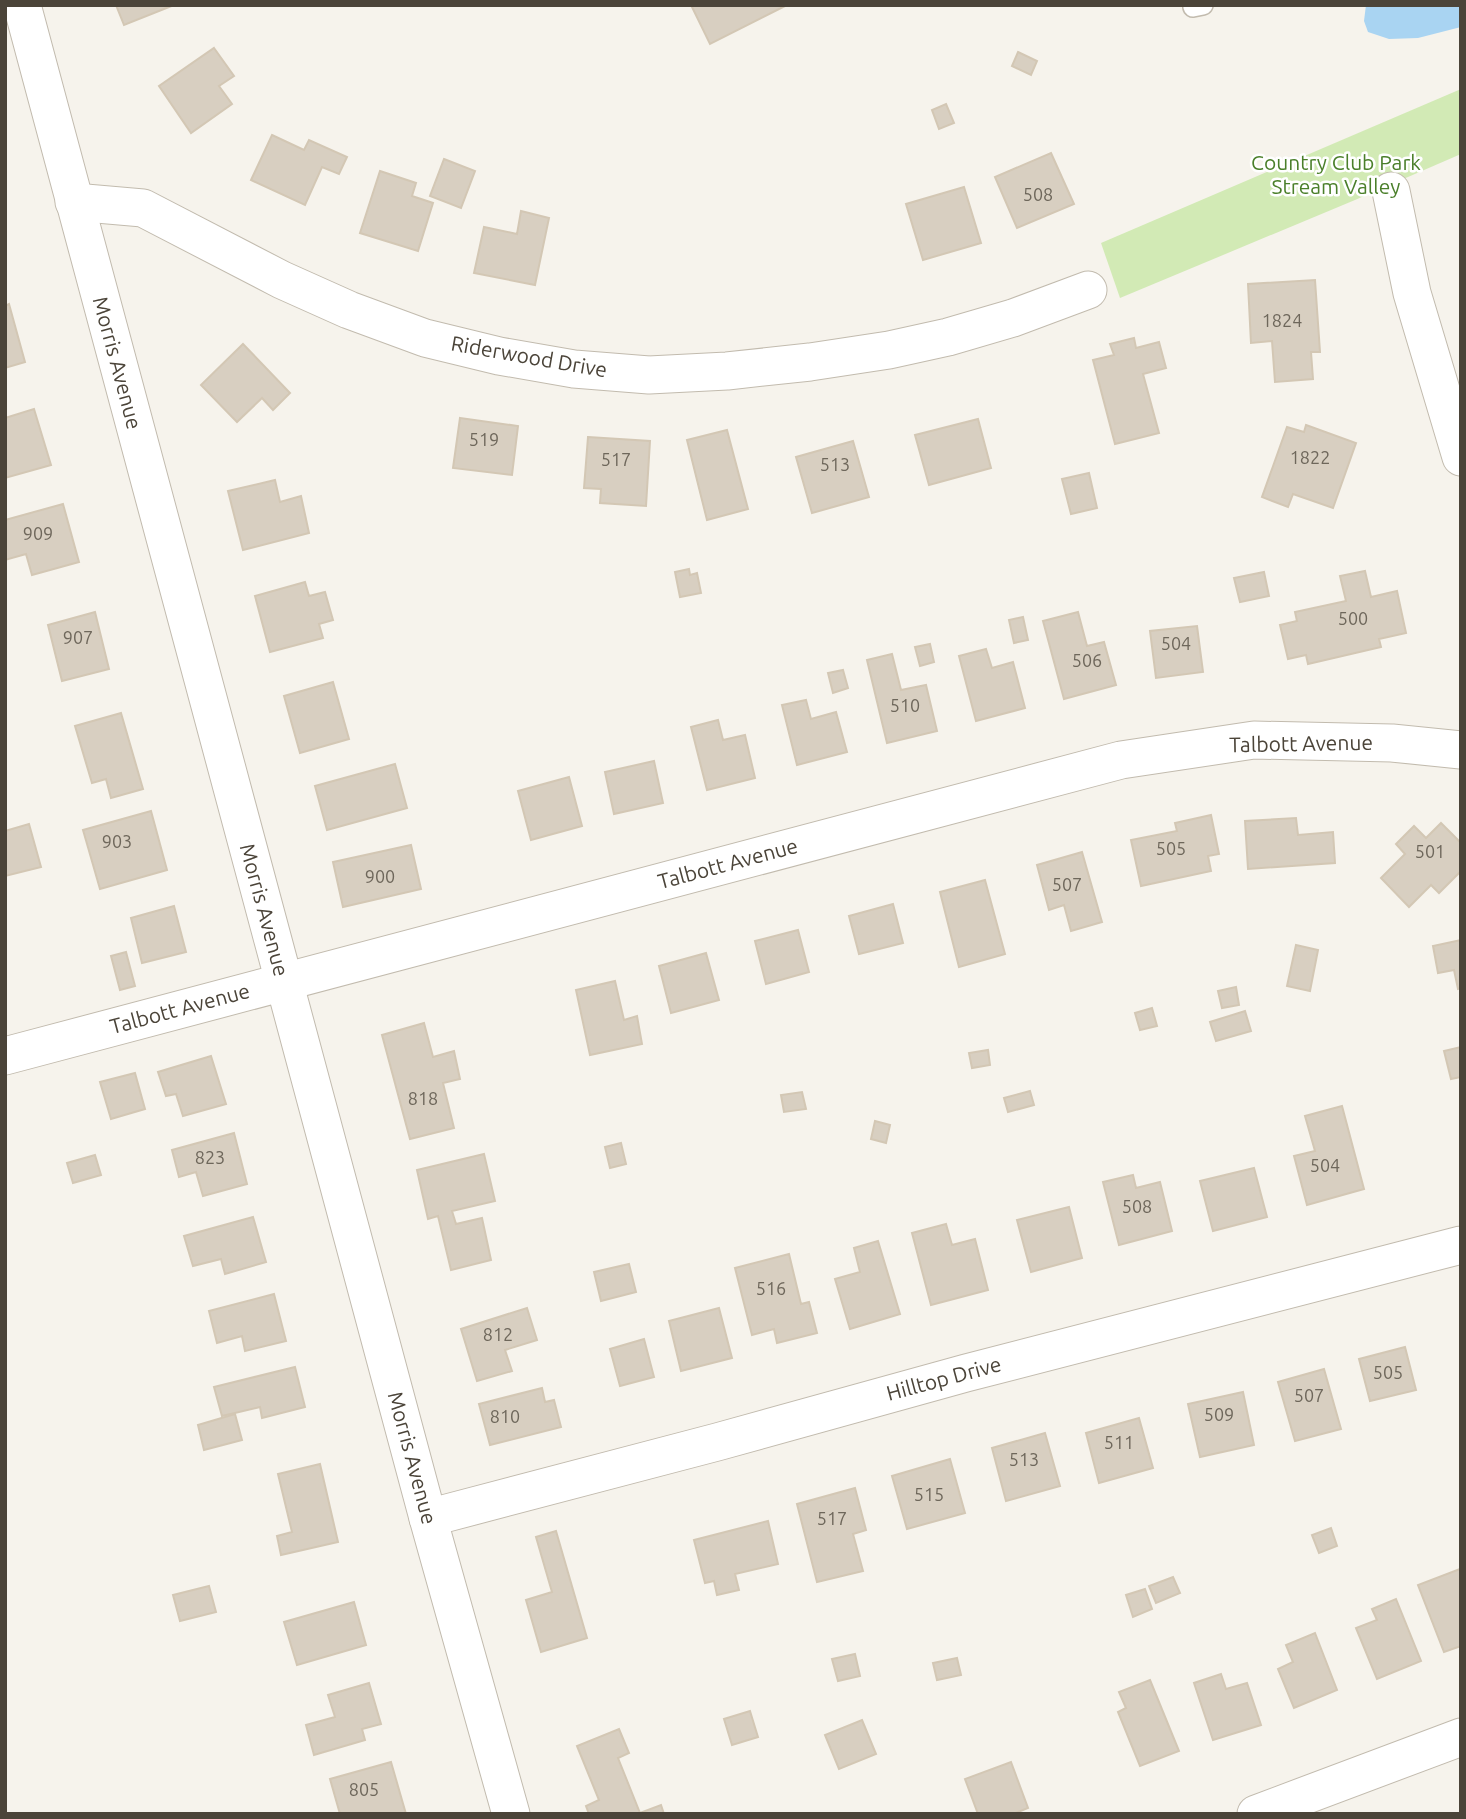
<svg xmlns="http://www.w3.org/2000/svg" width="1466" height="1819" font-family="Ubuntu,sans-serif">
  <style>
    .green { fill: #d2eab5 }
    .water { fill: #a9d4f2 }
    .building { fill: #d8cfc1; stroke: #d3c7b4; stroke-width: 2 }
    .lines { fill: none; stroke-linecap: round; stroke-linejoin: round }
    .lane-casing { stroke: #c2bbae; stroke-width: 22 }
    .street-casing { stroke: #c2bbae; stroke-width: 39 }
    .lane { stroke: #fff; stroke-width: 19 }
    .street { stroke: #fff; stroke-width: 37 }
    .labels { text-anchor: middle; stroke-width: 5; stroke-linejoin: round; paint-order: stroke }
    .number-label { font-size: 18px; fill: #6e675b }
    .park-label { font-size: 21px; fill: #4a7f2a; stroke: #fff }
    .street-label { font-size: 21px; fill: #4b4439; stroke: #fff }
  </style>
  <rect width="100%" height="100%" fill="#f6f3ec"/>
  <path class="green" d="M1461 89V154L1355 200 1120 298 1101 243Z"/>
  <path class="water" d="M1366 5H1461V27L1418 38 1389 39 1368 32 1364 21Z"/>
  <g class="building">
    <path d="M116 5H174L124 25Z"/>
    <path d="M691 5H787L710 44Z"/>
    <path d="M214 48 234 76 219 86 232 104 191 133 159 86Z"/>
    <path d="M1018 52 1037 61 1031 75 1012 66Z"/>
    <path d="M946 104 954 123 939 129 932 110Z"/>
    <path d="M272 135 304 150 309 140 347 157 339 174 322 167 305 205 251 180Z"/>
    <path d="M1051 153 1074 204 1017 228 995 177Z"/>
    <path d="M444 159 475 171 461 208 430 196Z"/>
    <path d="M380 171 416 183 412 196 433 203 418 251 360 233Z"/>
    <path d="M964 187 981 243 923 260 906 204Z"/>
    <path d="M521 211 549 218 535 285 474 273 484 227 517 234Z"/>
    <path d="M1315 280 1320 352H1311L1313 379 1275 382 1272 341 1251 343 1248 284Z"/>
    <path d="M9 304 25 362 5 368V306Z"/>
    <path d="M1134 338 1136 348 1159 342 1166 368 1143 374 1159 433 1115 444 1093 360 1114 355 1110 344Z"/>
    <path d="M243 344 290 393 273 410 262 398 237 422 201 385Z"/>
    <path d="M34 409 51 465 5 478V418Z"/>
    <path d="M460 418 518 426 512 475 453 468Z"/>
    <path d="M978 419 991 468 929 485 915 435Z"/>
    <path d="M1306 425 1356 443 1333 508 1293 494 1288 507 1262 497 1287 427 1304 432Z"/>
    <path d="M727 430 748 509 707 520 687 440Z"/>
    <path d="M588 437 650 441 646 506 600 503 601 489 584 488Z"/>
    <path d="M853 441 869 497 812 513 796 457Z"/>
    <path d="M1089 473 1097 508 1071 514 1062 479Z"/>
    <path d="M275 480 280 502 301 496 309 533 243 550 228 491Z"/>
    <path d="M63 504 79 562 32 575 26 554 5 560V520Z"/>
    <path d="M689 569 690 575 697 573 701 593 680 597 675 572Z"/>
    <path d="M1365 571 1371 597 1397 591 1406 633 1379 639 1381 647 1308 664 1306 655 1288 659 1280 625 1297 621 1295 612 1346 601 1340 576Z"/>
    <path d="M1264 572 1269 596 1240 602 1234 578Z"/>
    <path d="M305 582 309 596 325 592 333 620 319 624 323 638 270 652 255 596Z"/>
    <path d="M95 612 109 669 62 681 48 625Z"/>
    <path d="M1078 612 1087 646 1104 642 1116 685 1064 699 1043 621Z"/>
    <path d="M1023 617 1028 640 1014 643 1009 620Z"/>
    <path d="M1197 626 1203 672 1156 678 1150 631Z"/>
    <path d="M930 644 934 662 920 666 915 647Z"/>
    <path d="M986 649 992 668 1013 662 1025 708 976 721 959 656Z"/>
    <path d="M892 654 901 690 926 685 937 731 887 743 867 660Z"/>
    <path d="M843 670 848 688 833 693 828 673Z"/>
    <path d="M333 682 349 739 300 753 284 696Z"/>
    <path d="M806 700 811 719 836 712 847 752 797 765 782 705Z"/>
    <path d="M121 713 143 789 111 798 106 779 92 783 75 726Z"/>
    <path d="M718 720 723 740 745 735 755 778 707 790 691 727Z"/>
    <path d="M654 761 663 803 614 814 605 772Z"/>
    <path d="M395 764 407 808 327 830 315 786Z"/>
    <path d="M569 777 582 826 531 840 518 791Z"/>
    <path d="M151 811 167 870 100 889 83 830Z"/>
    <path d="M1211 815 1219 854 1208 856 1211 871 1141 886 1131 840 1177 831 1175 823Z"/>
    <path d="M1296 818 1298 835 1333 832 1335 863 1248 869 1245 821Z"/>
    <path d="M1441 823 1461 843V871L1439 893 1431 885 1409 907 1381 878 1405 854 1396 844 1414 826 1426 838Z"/>
    <path d="M29 824 41 867 5 876V831Z"/>
    <path d="M411 845 421 889 343 907 333 862Z"/>
    <path d="M1082 852 1102 922 1071 931 1064 905 1049 910 1037 865Z"/>
    <path d="M985 880 1005 954 959 967 940 892Z"/>
    <path d="M893 904 903 943 859 954 849 916Z"/>
    <path d="M174 906 186 952 142 963 131 918Z"/>
    <path d="M798 930 809 972 766 984 755 941Z"/>
    <path d="M1461 940V988L1458 989 1454 970 1438 973 1433 946Z"/>
    <path d="M1296 945 1318 950 1310 991 1287 986Z"/>
    <path d="M126 952 135 986 120 990 111 956Z"/>
    <path d="M706 953 719 1000 671 1013 659 966Z"/>
    <path d="M615 981 624 1020 637 1016 642 1044 590 1055 576 990Z"/>
    <path d="M1236 987 1239 1005 1222 1008 1218 991Z"/>
    <path d="M1152 1008 1157 1026 1140 1030 1135 1013Z"/>
    <path d="M1245 1011 1251 1031 1216 1041 1210 1022Z"/>
    <path d="M424 1023 433 1057 454 1051 460 1079 443 1083 454 1128 410 1139 382 1035Z"/>
    <path d="M1461 1047V1077L1451 1079 1444 1051Z"/>
    <path d="M988 1050 990 1065 972 1068 969 1053Z"/>
    <path d="M211 1056 226 1104 183 1116 176 1094 166 1096 158 1072Z"/>
    <path d="M135 1073 145 1109 111 1119 100 1082Z"/>
    <path d="M1030 1091 1034 1105 1008 1112 1004 1098Z"/>
    <path d="M802 1092 806 1109 784 1112 781 1095Z"/>
    <path d="M1342 1106 1364 1189 1307 1205 1294 1156 1315 1151 1305 1116Z"/>
    <path d="M875 1121 890 1125 886 1143 871 1139Z"/>
    <path d="M234 1133 247 1184 203 1196 196 1172 179 1177 172 1150Z"/>
    <path d="M621 1143 626 1164 610 1168 605 1147Z"/>
    <path d="M484 1154 495 1201 452 1211 456 1224 482 1218 491 1260 451 1270 438 1216 428 1219 417 1170Z"/>
    <path d="M95 1155 101 1175 73 1183 67 1163Z"/>
    <path d="M1254 1168 1267 1217 1213 1231 1200 1181Z"/>
    <path d="M1133 1175 1136 1188 1160 1182 1172 1231 1119 1245 1103 1182Z"/>
    <path d="M1069 1207 1082 1258 1031 1272 1017 1220Z"/>
    <path d="M253 1217 266 1262 225 1274 221 1259 193 1266 184 1236Z"/>
    <path d="M946 1224 952 1245 975 1239 988 1290 931 1305 912 1233Z"/>
    <path d="M878 1241 900 1314 850 1329 835 1279 860 1272 854 1248Z"/>
    <path d="M789 1254 801 1304 809 1302 817 1333 777 1343 774 1329 752 1335 735 1268Z"/>
    <path d="M629 1264 636 1292 601 1301 594 1272Z"/>
    <path d="M274 1294 286 1341 245 1351 242 1336 217 1343 209 1311Z"/>
    <path d="M527 1308 537 1340 505 1350 512 1371 477 1381 461 1329Z"/>
    <path d="M719 1308 732 1358 681 1371 669 1321Z"/>
    <path d="M644 1339 654 1377 620 1386 610 1349Z"/>
    <path d="M1405 1347 1416 1390 1370 1401 1359 1359Z"/>
    <path d="M295 1367 305 1407 262 1418 260 1407 222 1416 214 1387Z"/>
    <path d="M1324 1369 1341 1429 1295 1441 1278 1382Z"/>
    <path d="M542 1388 545 1402 554 1400 561 1427 490 1445 479 1404Z"/>
    <path d="M1243 1392 1254 1445 1200 1457 1188 1404Z"/>
    <path d="M235 1414 242 1440 204 1450 198 1425Z"/>
    <path d="M1139 1418 1153 1468 1099 1483 1086 1433Z"/>
    <path d="M1045 1433 1060 1486 1006 1501 992 1448Z"/>
    <path d="M950 1459 965 1513 907 1529 892 1476Z"/>
    <path d="M320 1464 338 1542 281 1555 277 1536 292 1532 278 1474Z"/>
    <path d="M855 1488 866 1530 853 1534 863 1571 817 1582 797 1504Z"/>
    <path d="M768 1521 778 1564 735 1574 739 1590 717 1595 714 1581 705 1583 694 1540Z"/>
    <path d="M1331 1528 1337 1546 1319 1553 1312 1535Z"/>
    <path d="M556 1531 587 1638 541 1652 526 1600 552 1592 536 1537Z"/>
    <path d="M1460 1569 1461 1646 1444 1652 1418 1585Z"/>
    <path d="M1173 1577 1180 1593 1156 1603 1149 1586Z"/>
    <path d="M209 1586 216 1612 180 1621 173 1595Z"/>
    <path d="M1145 1589 1152 1609 1133 1617 1126 1595Z"/>
    <path d="M1396 1599 1421 1661 1377 1679 1356 1628 1377 1620 1372 1609Z"/>
    <path d="M354 1602 366 1645 297 1665 284 1622Z"/>
    <path d="M1315 1633 1337 1690 1294 1708 1278 1669 1293 1662 1286 1645Z"/>
    <path d="M855 1654 860 1676 838 1681 832 1659Z"/>
    <path d="M957 1658 961 1675 937 1680 933 1663Z"/>
    <path d="M1221 1674 1226 1689 1247 1683 1261 1725 1213 1740 1194 1683Z"/>
    <path d="M1150 1680 1179 1751 1140 1766 1118 1712 1126 1708 1119 1692Z"/>
    <path d="M369 1683 381 1724 362 1729 365 1740 314 1755 306 1725 335 1717 328 1695Z"/>
    <path d="M750 1711 758 1737 732 1745 724 1719Z"/>
    <path d="M862 1720 876 1754 839 1769 825 1735Z"/>
    <path d="M619 1729 629 1753 618 1758 640 1813 661 1805 664 1814H589L586 1806 599 1800 577 1746Z"/>
    <path d="M391 1762 406 1814H340L330 1779Z"/>
    <path d="M1011 1762 1028 1808 1013 1814H978L965 1779Z"/>
  </g>
  <g class="lines">
    <defs>
      <path id="lane" d="M1193 7 1203 5"/>
      <g id="street">
        <path d="M22 5 428 1518 511 1814"/>
        <path d="M1391 191 1412 293 1461 457"/>
        <path d="M74 202 143 208 282 280 349 310 425 338 499 356 574 369 649 375 727 371 810 362 889 350 948 337 1013 318 1088 290"/>
        <path d="M5 1056 1121 760 1254 740 1392 743 1461 750"/>
        <path d="M428 1518 717 1442 966 1373 1461 1245"/>
        <path d="M1256 1814 1461 1737"/>
      </g>
    </defs>
    <use href="#lane" class="lane-casing"/>
    <use href="#street" class="street-casing"/>
    <use href="#lane" class="lane"/>
    <use href="#street" class="street"/>
  </g>
  <g class="labels">
    <g class="number-label">
      <text x="1038" y="201">508</text>
      <text x="1282" y="327">1824</text>
      <text x="484" y="446">519</text>
      <text x="1310" y="464">1822</text>
      <text x="616" y="466">517</text>
      <text x="835" y="471">513</text>
      <text x="38" y="540">909</text>
      <text x="1353" y="625">500</text>
      <text x="78" y="644">907</text>
      <text x="1176" y="650">504</text>
      <text x="1087" y="667">506</text>
      <text x="905" y="712">510</text>
      <text x="117" y="848">903</text>
      <text x="1171" y="855">505</text>
      <text x="1430" y="858">501</text>
      <text x="380" y="883">900</text>
      <text x="1067" y="891">507</text>
      <text x="423" y="1105">818</text>
      <text x="210" y="1164">823</text>
      <text x="1325" y="1172">504</text>
      <text x="1137" y="1213">508</text>
      <text x="771" y="1295">516</text>
      <text x="498" y="1341">812</text>
      <text x="1388" y="1379">505</text>
      <text x="1309" y="1402">507</text>
      <text x="1219" y="1421">509</text>
      <text x="505" y="1423">810</text>
      <text x="1119" y="1449">511</text>
      <text x="1024" y="1466">513</text>
      <text x="929" y="1501">515</text>
      <text x="832" y="1525">517</text>
      <text x="364" y="1796">805</text>
    </g>
    <g class="park-label">
      <text x="1336" y="170">Country Club Park<tspan x="1336" dy="24">Stream Valley</tspan></text>
    </g>
    <g class="street-label">
      <text transform="translate(529 357) rotate(10)" y="7">Riderwood Drive</text>
      <text transform="translate(117 363) rotate(75)" y="7">Morris Avenue</text>
      <text transform="translate(1301 744) rotate(-1)" y="7">Talbott Avenue</text>
      <text transform="translate(728 864) rotate(-15)" y="7">Talbott Avenue</text>
      <text transform="translate(264 910) rotate(75)" y="7">Morris Avenue</text>
      <text transform="translate(180 1009) rotate(-15)" y="7">Talbott Avenue</text>
      <text transform="translate(944 1379) rotate(-15)" y="7">Hilltop Drive</text>
      <text transform="translate(412 1458) rotate(75)" y="7">Morris Avenue</text>
    </g>
  </g>
  <rect width="1466" height="1819" fill="none" stroke="#4b4439" stroke-width="14"/>
</svg>
